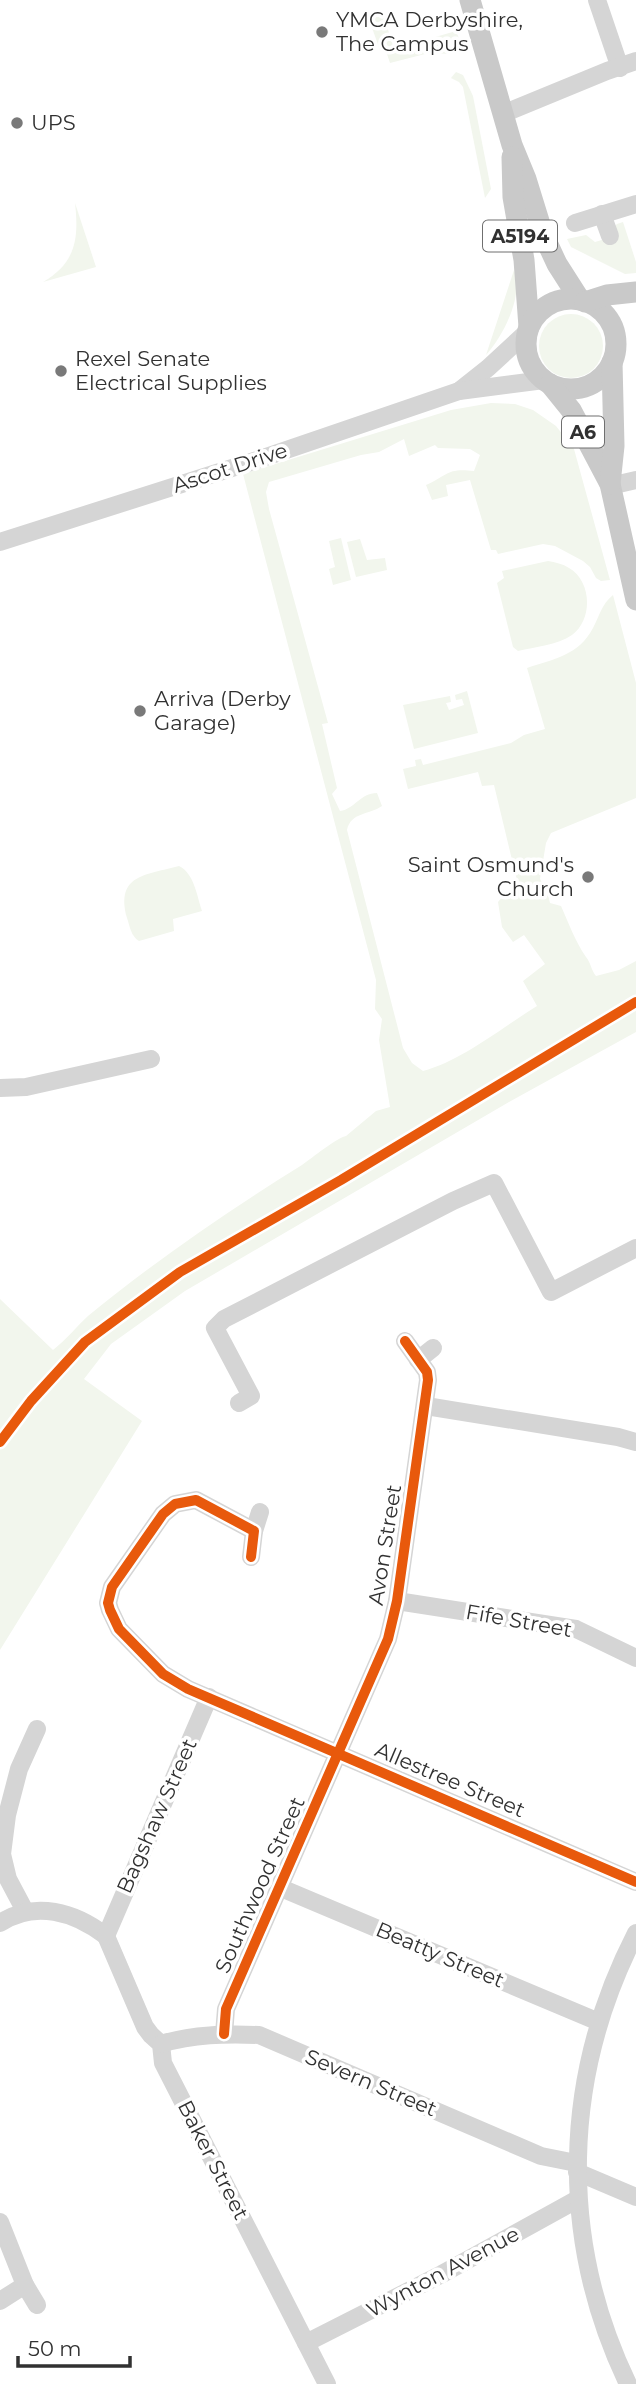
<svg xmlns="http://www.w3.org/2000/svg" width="636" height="2384" font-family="Montserrat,sans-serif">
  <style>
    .green { fill: #f2f6ed }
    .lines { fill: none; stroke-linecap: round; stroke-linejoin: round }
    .minor { stroke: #d5d5d5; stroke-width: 18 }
    .major { stroke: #c9c9c9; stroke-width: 21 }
    .cycleway-casing { stroke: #fff; stroke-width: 15 }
    .cycleway { stroke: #e8590c; stroke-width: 10 }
    .poi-dot { fill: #797979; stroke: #fff; stroke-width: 2.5 }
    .labels { text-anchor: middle; stroke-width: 7; stroke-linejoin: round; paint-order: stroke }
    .shield { fill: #fff; stroke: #6f6f6f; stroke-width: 2 }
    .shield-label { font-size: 19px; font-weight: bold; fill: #313131 }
    .poi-label { font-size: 21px; fill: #313131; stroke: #fff; text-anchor: start }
    .street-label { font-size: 21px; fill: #313131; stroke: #fff }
  </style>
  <rect width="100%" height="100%" fill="#fff"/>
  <g class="green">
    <path d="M382 10 394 49 456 31 460 41V48L453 54 429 53 390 63 386 51 380 50 367 14Z"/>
    <path d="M456 72 463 75 473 96 491 189 485 198 463 87 459 82 451 78Z"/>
    <path d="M75 203 96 267 43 282C76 263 79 238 75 203Z"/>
    <path d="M623 222 636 262V273L625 274 571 247 567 239 586 235 595 242 615 236 613 228 617 224Z"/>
    <path d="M514 270C524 296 503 336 486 355Z"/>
    <circle cx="571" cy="346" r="32"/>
    <path d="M491 403 515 404 533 410 556 426 574 449 610 580 601 581 596 578 590 567 583 561 555 546 543 544 498 554 496 550H491L470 480 446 485 448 496 432 500 426 485C449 475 446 468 474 471L480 455 470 449 438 448 435 445 409 456 404 439 379 452 361 455 269 482 266 492 269 509 328 723 322 724 337 788 332 794 340 811C355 809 360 793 377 793L382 806C369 815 351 812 347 830L403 1048 412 1063 423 1071C461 1061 503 1027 537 1006L523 981 545 964 524 935 513 942 502 927 498 902 507 891 519 889 494 785 482 786 478 772 408 789 403 769 416 766 415 760 421 759 423 765 511 743 524 735 545 729 527 668C554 659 579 655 593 628 600 615 601 605 613 595L636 683V798L551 833 546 843 540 879 547 891 550 903 561 906C569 924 575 941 586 957 591 963 591 970 596 976L619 970 636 961V1032L509 1102 185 1291 111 1344 84 1379 142 1421 0 1650V1299L53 1350C66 1340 76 1327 88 1316 155 1261 228 1211 302 1165 312 1158 338 1137 346 1136L376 1111 390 1107 379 1040 382 1019 375 1009 376 980 243 474 451 410Z"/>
    <path d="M341 538 351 580 333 585 329 569 335 567 329 541Z"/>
    <path d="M360 539 367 560 385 558 387 570 356 577 347 542Z"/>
    <path d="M548 561C555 562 563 564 569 568 592 581 593 620 572 635 557 645 535 647 518 651L513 647 497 583 504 578 502 571Z"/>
    <path d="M467 691 478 733 414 749 403 705 450 696 451 702 446 703 449 710 464 705 462 699 456 700 455 695Z"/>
    <path d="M179 866C194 873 197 896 202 911L173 919 174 931 139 941C131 936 130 927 127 918 115 874 147 875 179 866Z"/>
  </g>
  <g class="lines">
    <g class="minor">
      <path d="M597 0 620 68"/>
      <path d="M505 113 607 71 636 61"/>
      <path d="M602 214 610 236"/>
      <path d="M575 223 636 204"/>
      <path d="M459 391 488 368 528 331"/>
      <path d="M610 486 636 480"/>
      <path d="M0 542 257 460 459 391 544 380"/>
      <path d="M0 1088 26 1087 151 1059"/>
      <path d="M418 1360 433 1348"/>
      <path d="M239 1403 251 1396 215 1328 224 1319 453 1201 494 1183 551 1292 636 1248"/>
      <path d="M426 1406 618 1437 636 1442"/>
      <path d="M254 1531 260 1512"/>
      <path d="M251 1557 254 1531 196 1500 175 1504 163 1514 112 1587 108 1603 110 1610 119 1629 163 1674 188 1689 636 1882"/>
      <path d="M397 1601 576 1629 636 1658"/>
      <path d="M281 1888 599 2022"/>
      <path d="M25 1911 8 1879 2 1854 7 1815 19 1769 37 1729"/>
      <path d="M0 1923C35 1900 75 1912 106 1936"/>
      <path d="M106 1936 145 2027 151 2035 161 2044 163 2063 327 2384"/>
      <path d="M106 1936 209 1697"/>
      <path d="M224 2034 226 2009 388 1639 397 1601 428 1380 427 1372 405 1341"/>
      <path d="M161 2044C194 2034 225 2034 259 2035L541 2156 576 2163"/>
      <path d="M577 2172 636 2197"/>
      <path d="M0 2222 25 2285 0 2301"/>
      <path d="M25 2285 37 2305"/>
      <path d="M306 2343 442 2274 578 2199"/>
      <path d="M628 2384C558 2238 562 2077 636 1933"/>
    </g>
    <g class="major">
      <path d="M470 0 512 145 526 179 543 234 557 264 580 300"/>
      <path d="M512 157 513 197 524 260 529 327"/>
      <circle cx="571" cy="344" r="45"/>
      <path d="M585 302 607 295 636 292"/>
      <path d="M550 384 571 410 610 484 636 600"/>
      <path d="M610 484 614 446 612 362"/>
    </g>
    <defs>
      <g id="cycleway">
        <path d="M0 1442 31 1401 85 1342 180 1272 341 1180 636 1002"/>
        <path d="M251 1557 254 1531 196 1500 175 1504 163 1514 112 1587 108 1603 110 1610 119 1629 163 1674 188 1689 636 1882"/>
        <path d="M224 2034 226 2009 388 1639 397 1601 428 1380 427 1372 405 1341"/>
      </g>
    </defs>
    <use href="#cycleway" class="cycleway-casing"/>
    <use href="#cycleway" class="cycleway"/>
  </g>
  <g class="poi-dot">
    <circle cx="322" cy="32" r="7"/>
    <circle cx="17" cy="123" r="7"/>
    <circle cx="61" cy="371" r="7"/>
    <circle cx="140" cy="711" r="7"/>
    <circle cx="588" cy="877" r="7"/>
  </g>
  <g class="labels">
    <g class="shield">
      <rect x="483" y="220.5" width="74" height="31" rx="5"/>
      <rect x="562" y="416.5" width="42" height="31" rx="5"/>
    </g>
    <g class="shield-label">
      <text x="520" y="243">A5194</text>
      <text x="583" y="439">A6</text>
    </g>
    <g class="poi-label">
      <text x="336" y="27">YMCA Derbyshire,<tspan x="336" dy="24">The Campus</tspan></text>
      <text x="31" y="130">UPS</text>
      <text x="75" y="366">Rexel Senate<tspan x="75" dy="24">Electrical Supplies</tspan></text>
      <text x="154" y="706">Arriva (Derby<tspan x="154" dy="24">Garage)</tspan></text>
      <text x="574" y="872" text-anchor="end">Saint Osmund's<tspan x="574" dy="24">Church</tspan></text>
    </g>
    <g class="street-label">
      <text transform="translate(230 468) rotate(-18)" y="7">Ascot Drive</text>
      <text transform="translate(385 1545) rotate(-81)" y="7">Avon Street</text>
      <text transform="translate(519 1621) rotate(10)" y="7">Fife Street</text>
      <text transform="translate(450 1780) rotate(23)" y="7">Allestree Street</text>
      <text transform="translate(157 1816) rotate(-66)" y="7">Bagshaw Street</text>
      <text transform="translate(260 1885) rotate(-66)" y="7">Southwood Street</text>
      <text transform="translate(440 1955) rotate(23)" y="7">Beatty Street</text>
      <text transform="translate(371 2083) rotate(23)" y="7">Severn Street</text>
      <text transform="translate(213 2160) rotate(63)" y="7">Baker Street</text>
      <text transform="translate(443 2272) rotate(-28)" y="7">Wynton Avenue</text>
    </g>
  </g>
  <path d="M18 2356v10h112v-10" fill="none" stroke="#313131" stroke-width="3.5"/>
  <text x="28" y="2356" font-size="21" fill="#313131" stroke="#ffffff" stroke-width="5" paint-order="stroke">50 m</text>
</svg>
